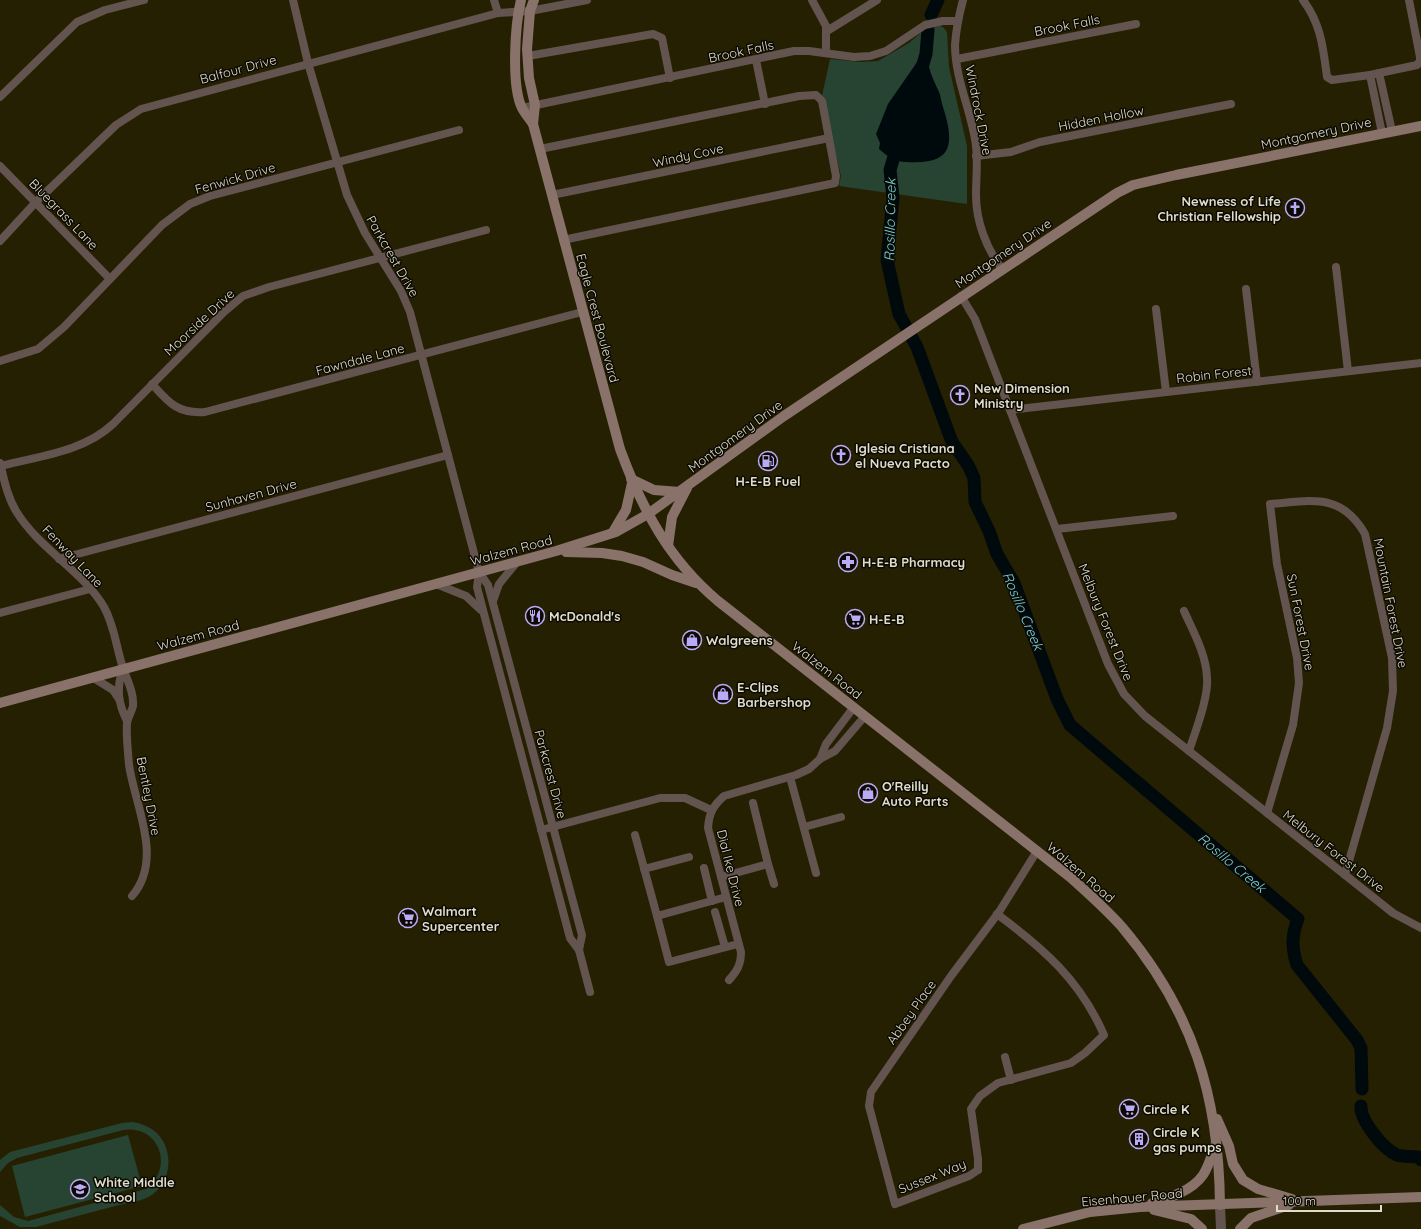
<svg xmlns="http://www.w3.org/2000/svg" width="1421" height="1229" font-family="Quicksand,sans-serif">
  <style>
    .green { fill: #274432 }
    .water { fill: #000a0d }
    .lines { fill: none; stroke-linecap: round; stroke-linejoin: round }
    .river { stroke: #000a0d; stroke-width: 13 }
    .minor { stroke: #63544f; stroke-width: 8 }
    .tertiary { stroke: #63544f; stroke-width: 10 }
    .secondary { stroke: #89726a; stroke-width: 10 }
    .labels { text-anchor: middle; stroke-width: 3; stroke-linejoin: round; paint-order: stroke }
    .street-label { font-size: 13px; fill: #dfddcb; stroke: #0c0a02 }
    .poi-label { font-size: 13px; font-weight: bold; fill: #dfddcb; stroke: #0c0a02; text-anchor: start }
    .water-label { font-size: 14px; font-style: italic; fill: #70d0e2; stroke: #0c0a02 }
  </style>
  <rect width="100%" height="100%" fill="#262003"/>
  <g class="green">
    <path d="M939 26 943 27 947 32 949 67 967 146V204L839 186 841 176 822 96 830 59 861 62 878 61 909 43 923 31Z"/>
    <path d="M132 1122C147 1124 161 1132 166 1148 172 1165 167 1186 150 1196 140 1202 127 1203 115 1206 89 1213 62 1220 36 1227H20L0 1216V1205L14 1217 28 1221 146 1189C175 1168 159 1124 123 1130L17 1158 8 1163 0 1172V1160L10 1152 122 1123Z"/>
    <path d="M128 1135 142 1186 25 1217 12 1166Z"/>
  </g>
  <path class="water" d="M926 54 928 57C928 71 934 80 939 92 941 96 941 102 943 107 955 145 953 165 906 162 895 162 887 156 879 149L880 143 876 134 888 104 922 55Z"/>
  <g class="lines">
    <g class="river">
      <path d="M931 15 938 0"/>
      <path d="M921 71 926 54 928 30"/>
      <path d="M898 143 890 170 893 198 887 260 899 314 917 347 952 442 968 465 974 478 975 502 989 531 997 554 1014 583 1057 699 1070 725 1298 919C1291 936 1292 949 1297 965L1357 1040 1361 1048 1362 1089"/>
      <path d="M1361 1106C1360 1120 1383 1149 1397 1155 1402 1157 1412 1156 1418 1157L1421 1160"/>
    </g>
    <g class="minor">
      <path d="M293 0 308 63 347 195 365 233 401 291 410 312 479 572 488 585 582 935 579 950"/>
      <path d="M494 0 498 13"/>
      <path d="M812 0 826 26V53"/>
      <path d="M963 0C959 15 956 30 955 45 955 80 972 112 976 146 978 162 976 179 976 195 976 221 986 248 1002 269"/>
      <path d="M1303 0C1321 24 1323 47 1327 77L1332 80 1370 75 1417 65 1420 61V57L1409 0"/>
      <path d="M827 31 877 0"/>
      <path d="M528 56 653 34 662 38 670 78"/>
      <path d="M957 59 1136 24"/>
      <path d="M756 60 765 104"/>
      <path d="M1379 73 1392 131"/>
      <path d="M1370 75 1382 133"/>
      <path d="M0 97 77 22 105 10 144 0"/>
      <path d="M522 108 794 51H809L854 57 870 56 886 51 925 25 943 21H958"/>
      <path d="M540 149 799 96 816 95 822 101 836 176 835 183 563 240"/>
      <path d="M976 156 1011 152 1040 142 1231 104"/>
      <path d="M0 166 110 279"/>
      <path d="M552 195 829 138"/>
      <path d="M0 241 36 202 116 125 141 109 498 13 530 11 587 0"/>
      <path d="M1336 267 1348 371"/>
      <path d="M1246 289 1257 382"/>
      <path d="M961 296 975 319 1108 664 1124 694 1145 716 1393 913 1421 928"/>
      <path d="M1156 309 1166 392"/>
      <path d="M0 361 38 349 64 327 162 225 190 204 210 196 459 130"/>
      <path d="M152 384C169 403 178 414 205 412L582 312"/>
      <path d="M1010 410 1421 363"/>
      <path d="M0 463C4 479 7 496 16 511 39 549 82 570 104 607 115 627 116 647 123 668 127 680 134 692 133 706 132 711 128 717 127 723 126 736 128 751 129 765 135 806 164 859 132 896"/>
      <path d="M1 466C39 456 83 452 113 424L224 312 243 296 269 287 486 230"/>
      <path d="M1057 529 1173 516"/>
      <path d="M59 559 448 455"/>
      <path d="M479 572 477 587 484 614 570 938 579 950 590 992"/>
      <path d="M436 584 466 596 481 610"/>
      <path d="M493 601 499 584 517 562"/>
      <path d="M1184 611C1193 631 1206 654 1207 677 1209 697 1195 732 1189 751"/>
      <path d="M0 613 90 589"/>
      <path d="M123 669C116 688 118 703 127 721"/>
      <path d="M92 677 113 690 119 699"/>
      <path d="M820 759 826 744 854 707"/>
      <path d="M790 777 816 873"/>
      <path d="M1267 813 1293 725 1299 683 1297 658 1277 564 1270 504C1311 501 1341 492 1365 534L1392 658 1393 691 1387 728 1345 875"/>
      <path d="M804 827 841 817"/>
      <path d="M541 830 660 798H685L711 810"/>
      <path d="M635 835 657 916 726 897"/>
      <path d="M768 864 774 884"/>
      <path d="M704 868 712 901"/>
      <path d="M644 869 689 857"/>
      <path d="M721 877 768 864 753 803"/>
      <path d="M715 912 725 947"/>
      <path d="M657 916 669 962 738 944"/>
      <path d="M729 980C737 971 741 965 741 952L708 828C709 813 713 806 724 796L796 775 809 769 820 759 835 751 865 716"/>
      <path d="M1005 1057 1011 1080"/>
      <path d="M978 1170 969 1176 895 1204 869 1106 871 1092 951 976 999 912 1037 851"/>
      <path d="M978 1170V1159L971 1109 980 1096 998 1083 1071 1063 1085 1053 1104 1035C1080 980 1044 949 997 914"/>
    </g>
    <path class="tertiary" d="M1220 1205 1221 1229"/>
    <g class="secondary">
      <path d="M521 0C515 24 511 86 522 108 525 114 530 119 533 124"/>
      <path d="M534 0 530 11 527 49 529 78 535 105 533 124 620 449C642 509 669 560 718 601L1070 877C1088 893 1106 909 1122 927 1193 1011 1219 1097 1220 1205"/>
      <path d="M631 479 654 490 680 492"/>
      <path d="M613 532 626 510 632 483"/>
      <path d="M668 546 672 517 687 488"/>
      <path d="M566 552 602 553 622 556 643 562 672 575 696 583"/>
      <path d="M0 703 556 551 616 532 648 514 784 416 1117 193 1133 185 1176 175 1421 126"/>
      <path d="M1217 1119 1229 1146 1233 1164 1243 1180 1258 1189 1292 1199"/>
      <path d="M1152 1203C1169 1198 1192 1191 1203 1175 1209 1166 1212 1154 1216 1143"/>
      <path d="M1154 1210 1191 1219 1202 1229"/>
      <path d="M1023 1229 1090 1212 1140 1207 1421 1197"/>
      <path d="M1240 1229 1251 1218 1289 1205"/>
    </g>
  </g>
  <defs>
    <symbol id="church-ring" viewBox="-11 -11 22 22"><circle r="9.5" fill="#0c0a02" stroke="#bbaaf6" stroke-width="1.5"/><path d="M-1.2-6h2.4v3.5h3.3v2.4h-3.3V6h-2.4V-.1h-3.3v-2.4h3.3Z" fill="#bbaaf6"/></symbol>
    <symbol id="fuel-ring" viewBox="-11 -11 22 22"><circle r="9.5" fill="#0c0a02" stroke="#bbaaf6" stroke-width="1.5"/><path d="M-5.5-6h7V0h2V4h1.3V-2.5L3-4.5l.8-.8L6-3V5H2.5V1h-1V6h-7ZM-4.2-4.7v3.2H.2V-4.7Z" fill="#bbaaf6"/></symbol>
    <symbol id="pharmacy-ring" viewBox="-11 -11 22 22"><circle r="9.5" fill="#0c0a02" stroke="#bbaaf6" stroke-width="1.5"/><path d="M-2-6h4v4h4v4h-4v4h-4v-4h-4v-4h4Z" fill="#bbaaf6"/></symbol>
    <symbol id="restaurant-ring" viewBox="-11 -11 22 22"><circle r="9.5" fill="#0c0a02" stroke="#bbaaf6" stroke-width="1.5"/><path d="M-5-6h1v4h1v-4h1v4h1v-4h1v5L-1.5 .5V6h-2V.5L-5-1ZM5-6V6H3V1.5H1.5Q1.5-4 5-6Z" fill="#bbaaf6"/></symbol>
    <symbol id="supermarket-ring" viewBox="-11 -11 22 22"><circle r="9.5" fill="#0c0a02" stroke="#bbaaf6" stroke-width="1.5"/><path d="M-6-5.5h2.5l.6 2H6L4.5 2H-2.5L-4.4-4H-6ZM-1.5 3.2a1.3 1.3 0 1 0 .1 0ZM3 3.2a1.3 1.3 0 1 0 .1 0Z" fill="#bbaaf6"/></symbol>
    <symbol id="shop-ring" viewBox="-11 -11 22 22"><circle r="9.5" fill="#0c0a02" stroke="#bbaaf6" stroke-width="1.5"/><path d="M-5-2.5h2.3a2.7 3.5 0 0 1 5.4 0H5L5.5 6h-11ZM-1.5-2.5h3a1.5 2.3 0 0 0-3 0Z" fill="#bbaaf6"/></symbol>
    <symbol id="building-ring" viewBox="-11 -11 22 22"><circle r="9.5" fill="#0c0a02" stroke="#bbaaf6" stroke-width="1.5"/><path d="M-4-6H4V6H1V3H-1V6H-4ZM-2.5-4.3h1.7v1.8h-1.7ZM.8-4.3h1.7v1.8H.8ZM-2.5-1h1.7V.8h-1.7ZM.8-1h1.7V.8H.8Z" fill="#bbaaf6"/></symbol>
    <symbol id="school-ring" viewBox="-11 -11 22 22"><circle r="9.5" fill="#0c0a02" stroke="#bbaaf6" stroke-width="1.5"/><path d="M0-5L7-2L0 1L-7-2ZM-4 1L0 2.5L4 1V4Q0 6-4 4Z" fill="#bbaaf6"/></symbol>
  </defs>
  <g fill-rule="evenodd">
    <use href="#church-ring" x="1284" y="197" width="22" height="22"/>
    <use href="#church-ring" x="949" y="384" width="22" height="22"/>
    <use href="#church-ring" x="830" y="444" width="22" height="22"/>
    <use href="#fuel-ring" x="757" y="450" width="22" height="22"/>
    <use href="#pharmacy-ring" x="837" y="551" width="22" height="22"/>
    <use href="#restaurant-ring" x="524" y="605" width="22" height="22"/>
    <use href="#supermarket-ring" x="844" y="608" width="22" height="22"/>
    <use href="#shop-ring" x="681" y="629" width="22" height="22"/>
    <use href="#shop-ring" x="712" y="683" width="22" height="22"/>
    <use href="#shop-ring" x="857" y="782" width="22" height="22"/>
    <use href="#supermarket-ring" x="397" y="907" width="22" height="22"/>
    <use href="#supermarket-ring" x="1118" y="1098" width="22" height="22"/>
    <use href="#building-ring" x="1128" y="1128" width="22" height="22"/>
    <use href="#school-ring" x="69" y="1178" width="22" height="22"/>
  </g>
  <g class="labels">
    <g class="street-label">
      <text transform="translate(1067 25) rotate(-11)" y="5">Brook Falls</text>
      <text transform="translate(741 51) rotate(-12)" y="5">Brook Falls</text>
      <text transform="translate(238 69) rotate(-15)" y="5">Balfour Drive</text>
      <text transform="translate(979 110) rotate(79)" y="5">Windrock Drive</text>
      <text transform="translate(1101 118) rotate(-11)" y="5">Hidden Hollow</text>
      <text transform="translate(1316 133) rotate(-12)" y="5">Montgomery Drive</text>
      <text transform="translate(688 155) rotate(-12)" y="5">Windy Cove</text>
      <text transform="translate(235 178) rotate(-16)" y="5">Fenwick Drive</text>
      <text transform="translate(64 214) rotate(46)" y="5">Bluegrass Lane</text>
      <text transform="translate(1003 253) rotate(-34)" y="5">Montgomery Drive</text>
      <text transform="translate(393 256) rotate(60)" y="5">Parkcrest Drive</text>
      <text transform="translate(598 318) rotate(75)" y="5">Eagle Crest Boulevard</text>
      <text transform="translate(199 322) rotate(-43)" y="5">Moorside Drive</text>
      <text transform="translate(360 359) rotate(-15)" y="5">Fawndale Lane</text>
      <text transform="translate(1214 374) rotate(-6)" y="5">Robin Forest</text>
      <text transform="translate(735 436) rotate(-36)" y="5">Montgomery Drive</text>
      <text transform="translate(251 495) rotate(-15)" y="5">Sunhaven Drive</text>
      <text transform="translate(511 550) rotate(-15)" y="5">Walzem Road</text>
      <text transform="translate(73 556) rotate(46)" y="5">Fenway Lane</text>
      <text transform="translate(1391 603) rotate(79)" y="5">Mountain Forest Drive</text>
      <text transform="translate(1106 622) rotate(68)" y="5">Melbury Forest Drive</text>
      <text transform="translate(1301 622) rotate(79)" y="5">Sun Forest Drive</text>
      <text transform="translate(198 635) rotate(-15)" y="5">Walzem Road</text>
      <text transform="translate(827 670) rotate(38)" y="5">Walzem Road</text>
      <text transform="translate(551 774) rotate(75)" y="5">Parkcrest Drive</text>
      <text transform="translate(149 796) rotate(79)" y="5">Bentley Drive</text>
      <text transform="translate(1334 851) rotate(38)" y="5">Melbury Forest Drive</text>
      <text transform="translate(731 868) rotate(76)" y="5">Dial Ike Drive</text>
      <text transform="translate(1081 872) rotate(41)" y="5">Walzem Road</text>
      <text transform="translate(911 1012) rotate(-55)" y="5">Abbey Place</text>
      <text transform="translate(932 1176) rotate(-22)" y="5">Sussex Way</text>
      <text transform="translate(1132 1197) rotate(-5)" y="5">Eisenhauer Road</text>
    </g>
    <g class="poi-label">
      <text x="1281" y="206" text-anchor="end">Newness of Life<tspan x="1281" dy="15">Christian Fellowship</tspan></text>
      <text x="974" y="393">New Dimension<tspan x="974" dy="15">Ministry</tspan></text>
      <text x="855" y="453">Iglesia Cristiana<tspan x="855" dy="15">el Nueva Pacto</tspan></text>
      <text x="768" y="486" text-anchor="middle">H-E-B Fuel</text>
      <text x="862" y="567">H-E-B Pharmacy</text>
      <text x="549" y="621">McDonald's</text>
      <text x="869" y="624">H-E-B</text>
      <text x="706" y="645">Walgreens</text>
      <text x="737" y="692">E-Clips<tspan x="737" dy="15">Barbershop</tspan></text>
      <text x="882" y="791">O'Reilly<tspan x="882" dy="15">Auto Parts</tspan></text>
      <text x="422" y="916">Walmart<tspan x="422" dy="15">Supercenter</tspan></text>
      <text x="1143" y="1114">Circle K</text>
      <text x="1153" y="1137">Circle K<tspan x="1153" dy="15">gas pumps</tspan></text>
      <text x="94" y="1187">White Middle<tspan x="94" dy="15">School</tspan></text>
    </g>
    <g class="water-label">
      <text transform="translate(890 220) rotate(-89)" y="5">Rosillo Creek</text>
      <text transform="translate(1023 611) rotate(67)" y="5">Rosillo Creek</text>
      <text transform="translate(1232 863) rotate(40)" y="5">Rosillo Creek</text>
    </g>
  </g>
  <path d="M1277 1205v6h104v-6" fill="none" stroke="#dfddcb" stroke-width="2"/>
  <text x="1283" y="1205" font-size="12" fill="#dfddcb" stroke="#0c0a02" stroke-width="3" paint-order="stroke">100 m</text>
</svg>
